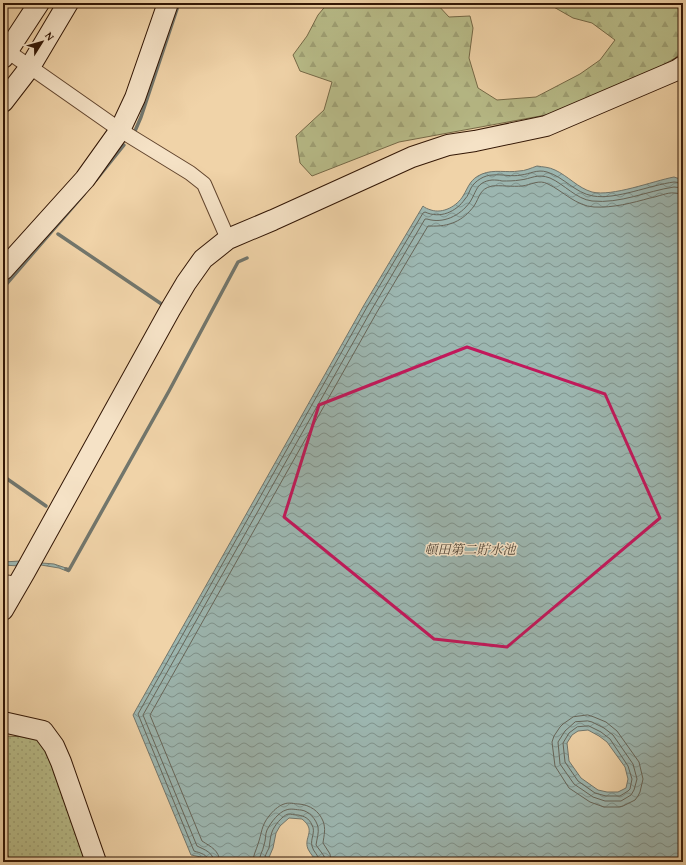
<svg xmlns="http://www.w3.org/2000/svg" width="686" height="865" font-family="'Gentium Book Plus','Noto Serif JP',serif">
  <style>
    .green { fill: url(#green-dots); stroke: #756947 }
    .forest { fill: url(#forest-firs); stroke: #756947 }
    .water { fill: url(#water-waves); stroke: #72766c; fill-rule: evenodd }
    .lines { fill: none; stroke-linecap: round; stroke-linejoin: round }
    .shore { stroke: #67665a; stroke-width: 1 }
    .stream { stroke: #72766c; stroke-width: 3.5 }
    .street-casing { stroke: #62452e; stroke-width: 16 }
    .secondary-casing { stroke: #321605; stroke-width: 22 }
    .street { stroke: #f5e2c6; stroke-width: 14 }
    .secondary { stroke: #f5e2c6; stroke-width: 20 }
    .marked { fill: none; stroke: #c2185b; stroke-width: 3; stroke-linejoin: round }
    .labels { text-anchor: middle; stroke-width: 3; stroke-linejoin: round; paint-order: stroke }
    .water-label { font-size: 13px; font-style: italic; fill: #524638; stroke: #f5e2c6 }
  </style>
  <defs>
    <pattern id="green-dots" width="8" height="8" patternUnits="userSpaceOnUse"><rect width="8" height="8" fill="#b8bc89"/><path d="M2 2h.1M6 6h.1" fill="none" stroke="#9fa175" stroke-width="1.8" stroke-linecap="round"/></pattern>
    <pattern id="forest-firs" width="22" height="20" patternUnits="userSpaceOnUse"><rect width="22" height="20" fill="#b8bc89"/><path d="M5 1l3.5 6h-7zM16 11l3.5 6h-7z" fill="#9fa175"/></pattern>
    <pattern id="water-waves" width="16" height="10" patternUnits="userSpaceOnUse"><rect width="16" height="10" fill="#9cb6b0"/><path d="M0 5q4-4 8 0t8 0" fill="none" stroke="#80938d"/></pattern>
  </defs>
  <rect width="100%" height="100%" fill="#f0d3a8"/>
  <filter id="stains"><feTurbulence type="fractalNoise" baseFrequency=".005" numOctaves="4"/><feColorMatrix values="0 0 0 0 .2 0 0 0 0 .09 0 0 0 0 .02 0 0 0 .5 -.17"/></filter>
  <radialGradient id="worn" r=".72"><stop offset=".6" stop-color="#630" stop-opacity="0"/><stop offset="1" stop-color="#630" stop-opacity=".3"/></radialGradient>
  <path class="green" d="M3 736 30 737 49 743 90 862H3Z"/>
  <g class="forest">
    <path d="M328 3H436L449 17 470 16 473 28 469 58 478 88 497 100 536 97 580 74 600 60 615 40 592 23 573 18 552 6V3H683V52L675 58 634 82 546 115 399 142 312 176 300 163 296 136 324 110 332 82 300 71 293 55 307 36 318 15Z"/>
    <path d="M3 847 12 862H3Z"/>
  </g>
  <g class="water">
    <path d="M537 166C543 167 549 167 555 170 568 176 578 188 592 192 612 197 653 181 674 177L683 180V862H317C314 858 310 853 308 849 303 837 317 831 302 819L289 818 280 826 276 833 273 848 267 862H206L201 857 191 855 133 715 364 305 423 206C425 208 428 209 431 210 443 214 457 206 463 196 469 186 470 179 482 174 494 169 507 173 519 171 525 171 531 168 537 166ZM588 730 599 736 607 742 625 767 628 779 626 788 618 792H607L598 790 581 778 569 761 567 743 572 735 578 731Z"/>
    <path d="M20 561 19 566 3 565V562Z"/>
    <path d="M42 563 54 564 69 569V572L59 568 41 565Z"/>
  </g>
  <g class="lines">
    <g class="shore">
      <path d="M588 715 594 717 606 722 617 731 639 762 643 779 640 792 638 796 635 800 623 806 619 807H604L590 802 569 788 555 766 552 742 554 736 560 727 563 724 573 717Z"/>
      <path d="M588 721 592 722 604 728 613 735 633 764 637 779 634 790 631 795 621 801H605L593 797 574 784 560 764 558 742 565 731 575 722Z"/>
      <path d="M589 726 601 732 610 739 628 766 632 779 630 789 628 791 620 796H606L595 793 578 781 565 762 563 743 569 733 577 727Z"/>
      <path d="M209 862C208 854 200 853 194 851L138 714 367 307 423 213 425 212C440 219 456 212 465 199 468 196 469 192 471 188 475 181 484 175 493 175 502 174 512 177 521 175 530 174 537 169 547 172 564 177 575 193 593 196 616 200 650 185 674 182L683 183"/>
      <path d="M214 862C213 852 205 850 197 846L143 715 372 309 425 219H427C443 224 460 216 470 202 477 191 476 182 492 180 495 180 499 180 502 181 508 181 514 181 520 180 531 179 537 173 550 178 564 184 576 199 592 201 620 204 647 191 674 187L683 188"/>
      <path d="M220 862C219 850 211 847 202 841L150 715 377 312 428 226H430C449 227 463 221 474 206 480 197 479 189 492 186 500 185 513 187 522 186 531 185 539 179 548 184 563 191 576 206 594 207 613 208 632 203 650 198 657 197 668 192 674 193 677 193 680 194 683 194"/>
      <path d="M253 862C253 855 256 851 258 844 262 833 261 826 269 816 273 811 278 806 284 804 289 802 294 804 299 804 310 805 319 811 323 821 326 829 324 835 323 843L330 854 331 862"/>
      <path d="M259 862C259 856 263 851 264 845 266 840 265 834 267 830 271 822 279 812 286 810 291 808 297 810 301 810 309 811 316 819 318 827 319 833 317 838 316 845L324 856 325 862"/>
      <path d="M264 862C264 857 267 852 269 848 270 843 270 837 272 832 274 826 282 816 288 814 291 814 294 815 298 815 304 816 309 818 312 825 316 832 310 839 312 846 313 852 319 855 320 862"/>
    </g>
    <g class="stream">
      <path d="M135 131 141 117 179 3"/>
      <path d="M96 180 124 145"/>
      <path d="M58 234 163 305"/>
      <path d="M3 288 84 194"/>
      <path d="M3 476 46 506"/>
      <path d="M66 569 69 570 169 391 238 262 247 258"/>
    </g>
    <defs>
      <g id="street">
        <path d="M3 48 120 130 190 173 204 184 228 239"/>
        <path d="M3 582 18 584"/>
      </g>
      <g id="secondary">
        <path d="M3 58 39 3"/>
        <path d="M3 102 30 67 68 3"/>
        <path d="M3 270 85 179 120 130 135 98 168 3"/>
        <path d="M3 610 25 572 170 310 186 283 203 259 228 239 273 220 412 157 448 145 475 141 546 126 677 70 683 66"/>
        <path d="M3 722 43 731 54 746 61 762 96 862"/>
      </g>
    </defs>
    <use href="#street" class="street-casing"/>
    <use href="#secondary" class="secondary-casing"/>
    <use href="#street" class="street"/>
    <use href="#secondary" class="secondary"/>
  </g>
  <path class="marked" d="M467 347 605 394 660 518 507 647 434 639 284 517 319 405Z"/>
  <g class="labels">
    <g class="water-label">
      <text x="470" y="554">頓田第二貯水池</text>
    </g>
  </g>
  <rect width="686" height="865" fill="none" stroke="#f0d3a8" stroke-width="16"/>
  <rect x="4" y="4" width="678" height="857" fill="none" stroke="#321605" stroke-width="2"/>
  <rect x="8" y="8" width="670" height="849" fill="none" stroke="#321605"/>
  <g transform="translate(42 42) rotate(53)" stroke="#f5e2c6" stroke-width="3" paint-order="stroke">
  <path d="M0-3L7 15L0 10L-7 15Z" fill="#321605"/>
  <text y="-6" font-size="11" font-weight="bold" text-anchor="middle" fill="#321605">N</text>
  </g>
  <rect width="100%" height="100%" filter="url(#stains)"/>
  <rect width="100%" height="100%" fill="url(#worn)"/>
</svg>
